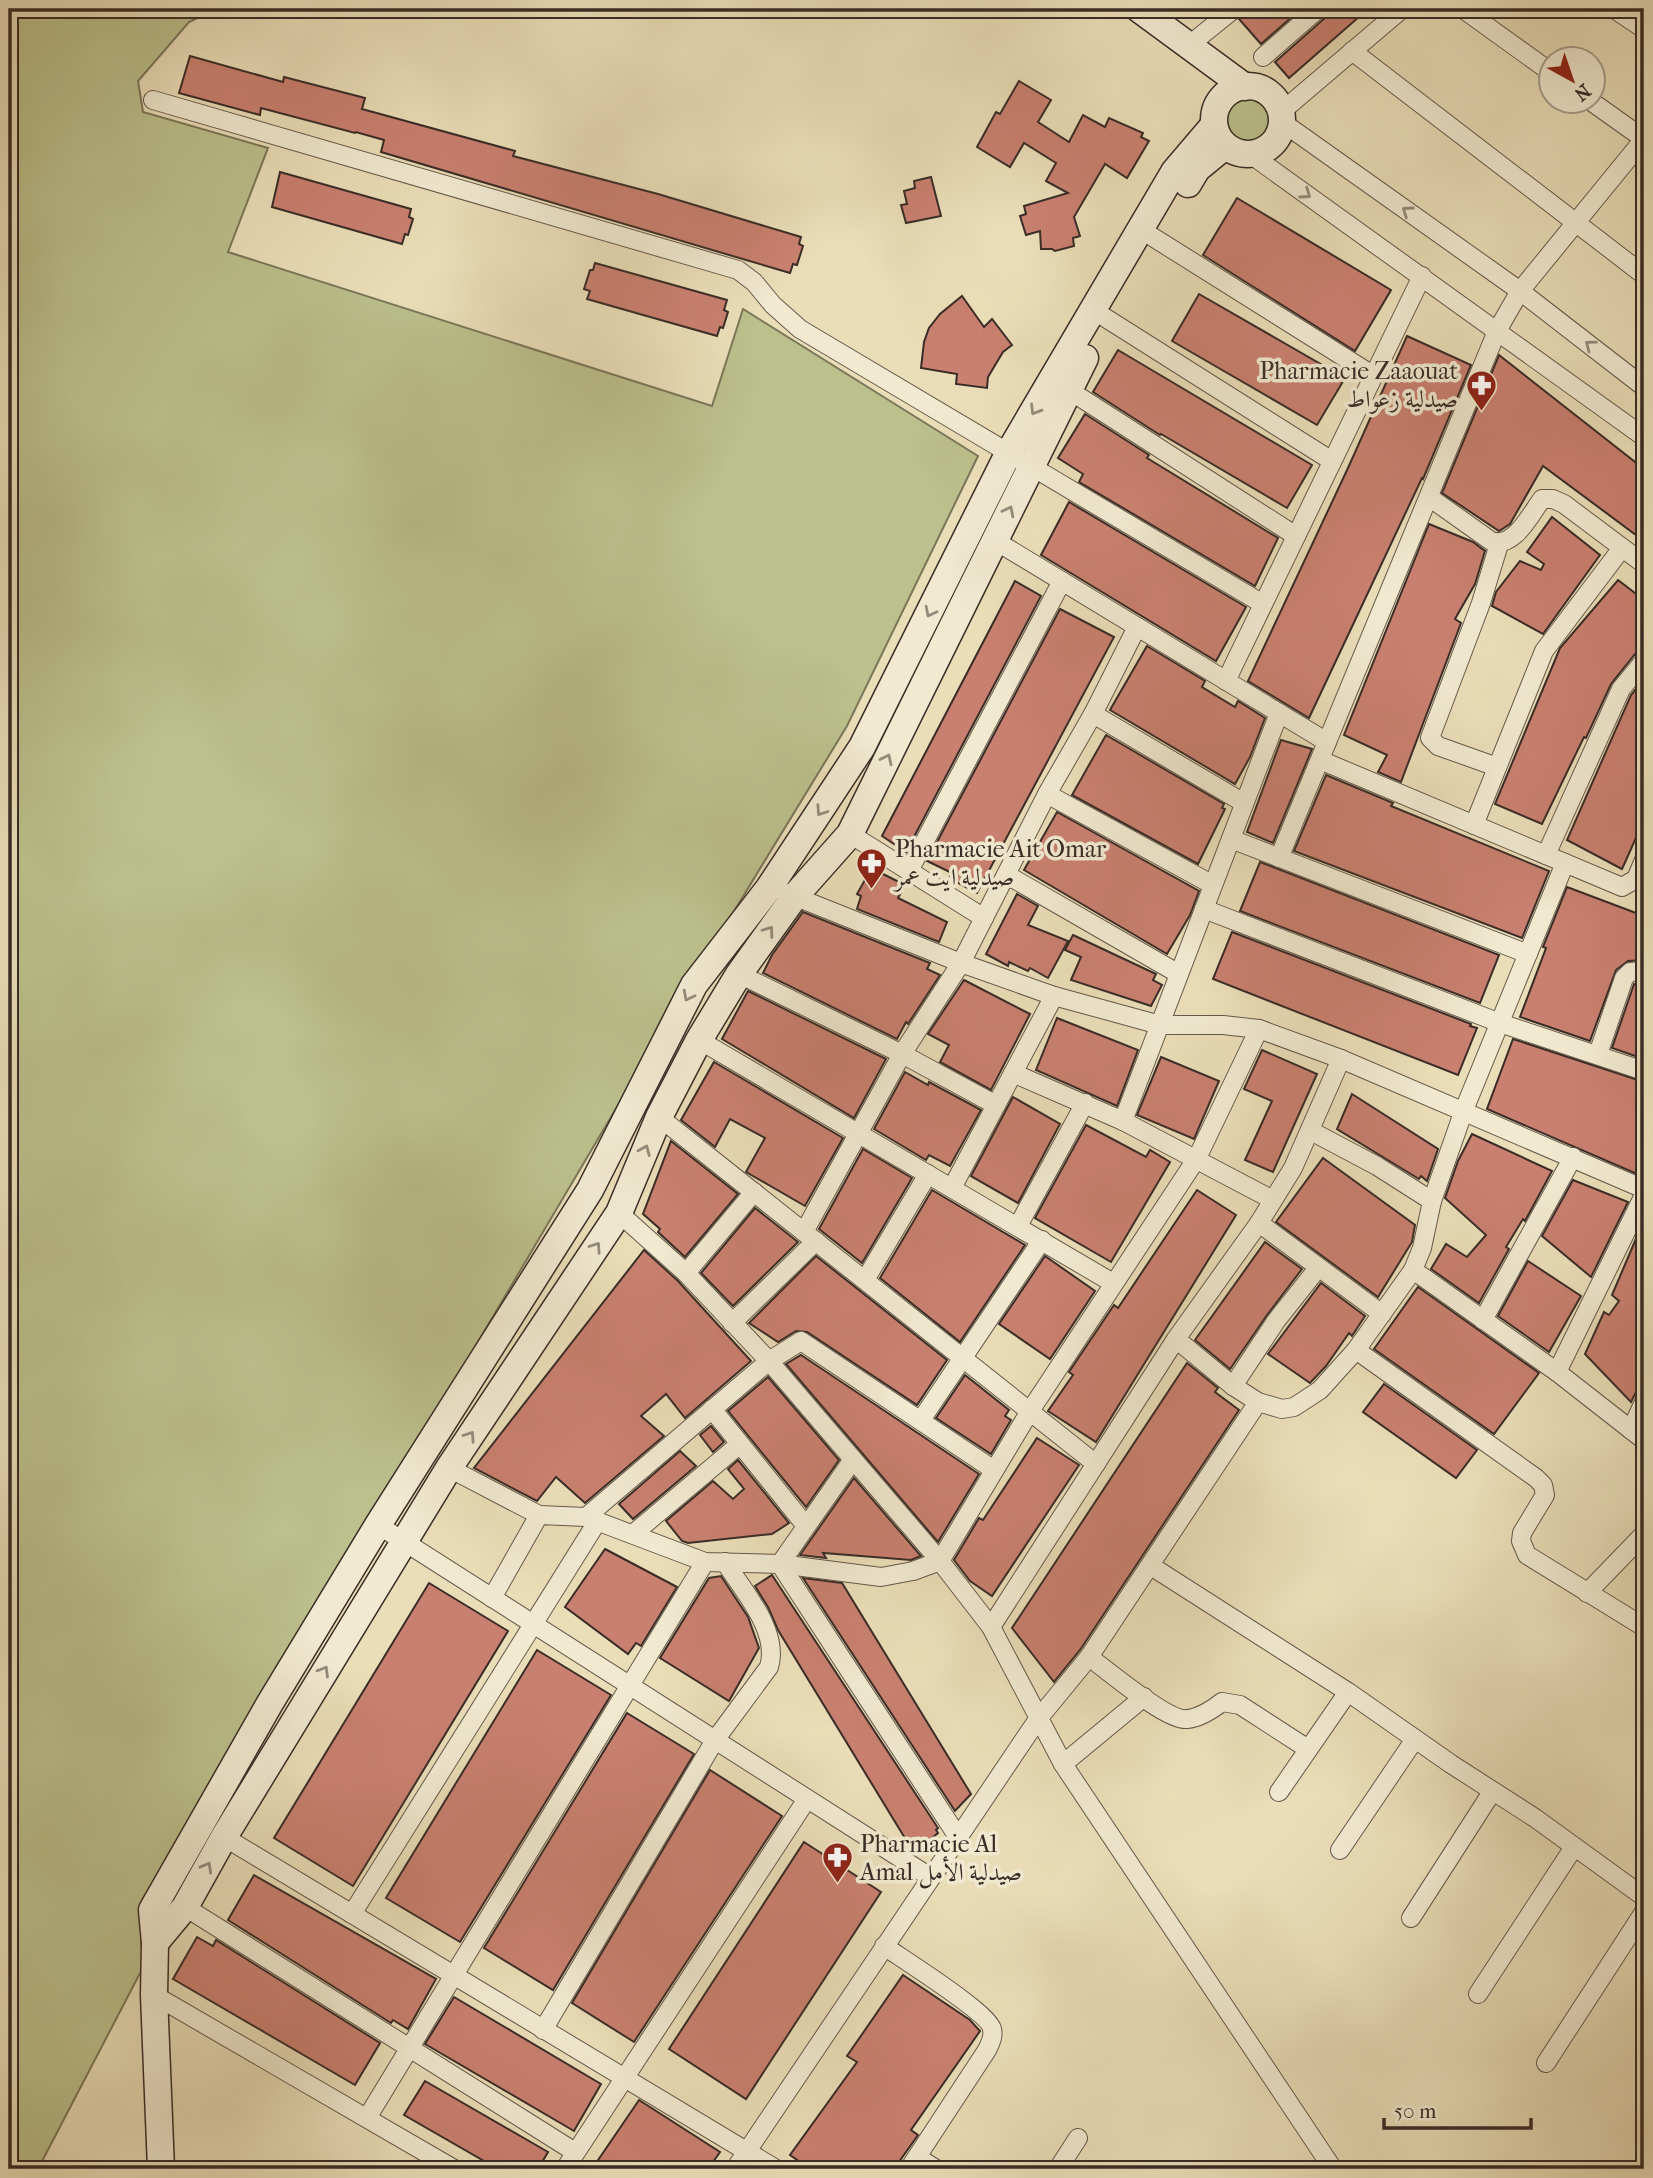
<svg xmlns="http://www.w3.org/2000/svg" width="1653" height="2178" font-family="'IM FELL French Canon',Amiri,serif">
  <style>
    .green { fill: #bbc08c; stroke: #7a765a; stroke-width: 2 }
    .building { fill: #c98070; stroke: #392c27; stroke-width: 2 }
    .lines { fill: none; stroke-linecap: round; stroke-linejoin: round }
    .street-casing { stroke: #65584b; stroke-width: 20 }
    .secondary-casing { stroke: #392c27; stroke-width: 29 }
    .street { stroke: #f1ead1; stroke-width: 18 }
    .secondary { stroke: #f1ead1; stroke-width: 26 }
    .oneway { stroke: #958b7c }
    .labels { text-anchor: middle; stroke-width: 7; stroke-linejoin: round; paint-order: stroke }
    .poi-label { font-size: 24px; fill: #392c27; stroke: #f1ead1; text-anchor: start }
  </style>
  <rect width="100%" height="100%" fill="#eadeb8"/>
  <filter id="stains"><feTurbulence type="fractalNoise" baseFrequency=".00286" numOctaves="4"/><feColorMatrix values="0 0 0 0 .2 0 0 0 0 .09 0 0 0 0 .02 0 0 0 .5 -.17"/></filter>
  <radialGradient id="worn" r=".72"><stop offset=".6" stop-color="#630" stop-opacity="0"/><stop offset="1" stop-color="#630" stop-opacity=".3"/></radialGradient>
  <g class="green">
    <path d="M9 9H216L189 22 138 81 143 112 268 148 228 252 712 406 743 309 978 456 847 726 695 975 401 1472 38 2169H9Z"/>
    <circle cx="1247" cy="122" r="25"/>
  </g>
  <g class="building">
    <path d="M1249 9H1301L1261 44 1239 19Z"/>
    <path d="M1329 9H1368L1289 78 1275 62 1325 18Z"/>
    <path d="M190 56 283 82 284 77 365 98 362 109 515 151 513 156 658 194 801 237 799 244 803 246 797 265 793 264 790 273 381 152 384 140 356 132 355 133 261 108 260 115 179 93Z"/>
    <path d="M1019 81 1051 100 1038 122 1069 142 1083 115 1105 127 1109 118 1143 133 1141 137 1149 141 1127 178 1105 164 1074 217 1080 236 1073 238 1074 246 1055 251 1052 249H1041L1040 231 1026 235 1020 216 1026 214 1024 206 1068 193 1046 181 1056 163 1024 143 1010 167 977 147 996 112 1000 114Z"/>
    <path d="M280 172 411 209 409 217 413 219 408 235 405 234 402 244 272 207Z"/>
    <path d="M931 177 941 216 906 223 901 205 907 204 904 191 915 188 914 181Z"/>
    <path d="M1237 198 1391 290 1355 351 1203 255Z"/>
    <path d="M595 263 727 300 724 310 728 312 723 328 720 327 717 336 587 299 590 291 584 289 590 270H593Z"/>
    <path d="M1199 294 1345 378 1317 425 1172 341Z"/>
    <path d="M962 296 984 327 992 319 1012 345 1003 352 988 377 987 388 956 384 957 374 921 368 924 342 929 328 940 314Z"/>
    <path d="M1407 336 1471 365 1423 479 1422 478 1309 718 1248 681 1348 468Z"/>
    <path d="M1118 350 1312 465 1287 508 1161 434 1160 435 1093 392Z"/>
    <path d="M1499 355 1644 469V541L1543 466 1510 524 1499 531 1442 493Z"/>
    <path d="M1085 414 1149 455 1147 458 1278 538 1255 586 1079 482 1083 474 1058 458Z"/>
    <path d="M1069 502 1246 607 1216 661 1041 555Z"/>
    <path d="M1552 517 1600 555 1543 634 1492 606 1496 592 1520 561 1541 570 1544 564 1527 552Z"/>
    <path d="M1429 524 1473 542 1485 551 1475 584 1455 619 1461 623 1401 782 1378 772 1387 755 1344 735Z"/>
    <path d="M1618 580 1644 600V650L1635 654 1611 684 1586 738 1584 737 1542 824 1495 804 1560 648Z"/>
    <path d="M1015 581 1041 596 906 852 882 836Z"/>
    <path d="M1060 609 1114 637 977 893 949 878 952 873 927 861Z"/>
    <path d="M1147 646 1205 681 1202 687 1235 707 1238 701 1265 718 1250 757 1235 784 1110 710Z"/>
    <path d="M1644 679V820L1622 869 1567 840 1631 695Z"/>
    <path d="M1106 735 1224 804 1222 808 1225 809 1198 864 1072 795Z"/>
    <path d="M1281 740 1312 749 1273 843 1247 832Z"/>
    <path d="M1326 775 1393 803 1391 806 1549 871 1522 938 1294 851Z"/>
    <path d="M1057 812 1199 891 1190 915 1167 954 1024 870Z"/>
    <path d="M1260 862 1499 955 1480 1003 1240 911Z"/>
    <path d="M875 870 905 885 898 898 947 922 939 942 857 909 861 896 857 894 866 878 871 879Z"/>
    <path d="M1567 887 1644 916V960L1628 961 1616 970 1590 1041 1520 1017 1546 948 1543 947Z"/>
    <path d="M1017 894 1038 906 1028 925 1068 941 1048 978 1030 968 1028 971 1009 962 1008 966 986 954Z"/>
    <path d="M803 912 930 963 927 969 940 975 908 1024 906 1022 897 1039 763 973 772 955Z"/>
    <path d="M1232 932 1471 1024 1470 1026 1477 1028 1458 1075 1213 979Z"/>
    <path d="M1073 935 1156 974 1153 980 1162 985 1151 1006 1071 980 1081 957 1065 950Z"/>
    <path d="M964 980 1030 1014 991 1090 940 1062 949 1045 928 1034Z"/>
    <path d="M1644 982V1059L1612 1048 1634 984Z"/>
    <path d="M748 991 886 1059 854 1118 722 1039Z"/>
    <path d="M1057 1018 1138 1050 1117 1106 1036 1070Z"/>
    <path d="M1513 1039 1644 1082V1177L1487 1109Z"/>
    <path d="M1262 1050 1317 1074 1273 1172 1245 1160 1272 1101 1244 1089Z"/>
    <path d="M1161 1057 1219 1081 1194 1139 1137 1115Z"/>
    <path d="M714 1062 843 1138 805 1206 746 1172 765 1138 730 1119 715 1147 681 1120Z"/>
    <path d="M905 1072 928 1085 929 1082 981 1110 950 1166 929 1155 926 1160 874 1129Z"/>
    <path d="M1352 1094 1438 1149 1427 1181 1421 1176 1419 1179 1337 1129Z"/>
    <path d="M1013 1097 1060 1124 1018 1203 971 1176Z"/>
    <path d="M1086 1125 1146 1157 1150 1150 1170 1162 1111 1262 1035 1218Z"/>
    <path d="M1472 1134 1552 1171 1525 1221 1523 1219 1506 1247 1509 1249 1479 1303 1431 1269 1446 1244 1467 1257 1486 1235 1445 1198 1458 1161Z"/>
    <path d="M671 1141 738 1194 685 1257 658 1232 660 1229 643 1214Z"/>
    <path d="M863 1149 912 1178 862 1263 819 1229Z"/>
    <path d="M1323 1158 1415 1225 1412 1242 1378 1297 1276 1222Z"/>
    <path d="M1573 1180 1628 1202 1591 1277 1542 1236Z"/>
    <path d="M932 1190 1025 1245 960 1342 880 1278Z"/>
    <path d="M1197 1190 1236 1215 1096 1442 1048 1411 1073 1375 1069 1372 1114 1305 1118 1308Z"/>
    <path d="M755 1208 798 1242 733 1306 701 1273Z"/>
    <path d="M1644 1220V1376L1631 1402 1585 1354 1604 1312 1609 1315 1619 1301 1612 1295Z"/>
    <path d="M1265 1242 1302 1269 1267 1315 1230 1369 1195 1340Z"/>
    <path d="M644 1250 678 1281 751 1361 685 1418 666 1394 641 1416 664 1436 585 1503 556 1477 537 1501 474 1468Z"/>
    <path d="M816 1256 947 1360 917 1405 807 1332 796 1331 778 1342 749 1323Z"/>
    <path d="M1045 1256 1095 1291 1050 1359 999 1324Z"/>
    <path d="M1528 1261 1581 1296 1549 1352 1498 1316Z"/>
    <path d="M1321 1283 1365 1316 1352 1336 1349 1333 1326 1366 1310 1383 1268 1354Z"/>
    <path d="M1418 1287 1539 1373 1494 1434 1374 1349Z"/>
    <path d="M801 1355 979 1474 938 1542 786 1364Z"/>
    <path d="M1187 1363 1218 1388 1215 1392 1239 1410 1080 1650 1054 1682 1012 1628Z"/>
    <path d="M965 1375 1009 1410 1005 1416 1011 1420 991 1454 936 1418Z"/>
    <path d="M768 1377 839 1460 806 1507 728 1411Z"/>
    <path d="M1384 1384 1477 1450 1456 1478 1363 1412Z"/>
    <path d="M711 1426 724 1442 713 1452 700 1435Z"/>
    <path d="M1037 1438 1079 1465 992 1596 970 1581 954 1560 979 1518 983 1520Z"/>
    <path d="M680 1451 696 1466 633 1519 619 1504Z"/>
    <path d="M738 1460 789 1523 772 1534 688 1543 682 1541 666 1521 713 1481 733 1499 744 1489 728 1469Z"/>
    <path d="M854 1478 921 1556 911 1560 823 1553 826 1558 800 1555Z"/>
    <path d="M605 1549 677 1587 641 1646 636 1643 628 1654 565 1607Z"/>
    <path d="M772 1575 938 1828 936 1830 938 1833 914 1853 778 1630 768 1607 755 1586Z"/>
    <path d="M721 1576 748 1617 759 1648 729 1701 660 1658 709 1578Z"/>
    <path d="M803 1578 842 1583 971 1794 955 1811Z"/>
    <path d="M429 1583 508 1631 353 1886 274 1838Z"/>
    <path d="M537 1650 611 1695 460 1942 386 1898Z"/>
    <path d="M627 1713 694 1754 553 1990 484 1948Z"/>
    <path d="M710 1770 782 1816 634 2042 572 2003Z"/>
    <path d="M804 1842 881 1892 746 2099 669 2049Z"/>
    <path d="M254 1875 436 1979 408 2029 393 2020 391 2023 228 1920Z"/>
    <path d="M197 1937 213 1946 216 1940 380 2043 355 2085 173 1979Z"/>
    <path d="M903 1975 970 2020 980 2031 911 2130 918 2135 894 2169H810L790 2155 857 2062 847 2056Z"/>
    <path d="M454 1997 601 2084 574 2131 425 2044Z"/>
    <path d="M425 2081 548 2152 538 2169H498L404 2115Z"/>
    <path d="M639 2100 720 2152 708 2169H592Z"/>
  </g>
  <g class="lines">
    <defs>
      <g id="street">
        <path d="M1463 9 1552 73"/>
        <path d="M1614 9 1644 29"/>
        <path d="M1188 46 1234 9"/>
        <path d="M1352 51 1644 275"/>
        <path d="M1263 57 1318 9"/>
        <path d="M153 100 738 270 754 282 773 305 800 329 1263 604"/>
        <path d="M1592 102 1644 139"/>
        <path d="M1281 112 1402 9"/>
        <path d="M1282 122 1520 291 1644 387"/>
        <path d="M1250 154 1644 437"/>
        <path d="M1140 229 1374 376"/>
        <path d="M1093 310 1332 461"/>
        <path d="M1061 385 1296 536"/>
        <path d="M1429 497 1491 541C1514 549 1530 515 1542 499H1553L1564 504 1644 564"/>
        <path d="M994 540 1327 742"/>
        <path d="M1226 681 1422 276"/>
        <path d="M1093 714 1244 803"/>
        <path d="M1320 760 1622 887 1636 879 1644 860"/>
        <path d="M1497 767 1438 746 1430 738 1481 603 1499 544"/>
        <path d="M1047 794 1213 885"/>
        <path d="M1474 825 1544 651 1622 548"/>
        <path d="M850 834 984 918"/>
        <path d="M1231 839 1528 954"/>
        <path d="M1546 855 1621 689 1644 661"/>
        <path d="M1279 858 1497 331 1520 291 1644 139"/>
        <path d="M909 871 1062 581"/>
        <path d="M1007 875 1179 974"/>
        <path d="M786 893 961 963 1054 996 1160 1025H1223L1259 1029 1341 1059 1644 1189"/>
        <path d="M1204 909 1500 1023 1644 1071"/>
        <path d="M739 974 902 1054 996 1105"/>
        <path d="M699 1040 1113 1283"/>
        <path d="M1598 1054 1624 978 1630 972 1644 971"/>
        <path d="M1013 1073 1123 1121 1273 1200"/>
        <path d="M659 1117 1096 1464"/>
        <path d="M1123 1121 1279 713"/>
        <path d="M1311 1131 1377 1166 1432 1201"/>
        <path d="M952 1188 1054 996"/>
        <path d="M619 1213 686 1273 769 1361 940 1561 991 1627 1063 1764 1333 2169"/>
        <path d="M1259 1223 1382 1314"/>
        <path d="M1018 1226 1085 1103"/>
        <path d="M804 1232 902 1054 961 963 1047 794 1093 714 1137 627"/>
        <path d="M1413 1270 1557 1372 1644 1440"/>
        <path d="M686 1273 754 1192"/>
        <path d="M865 1280 928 1174"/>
        <path d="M1483 1320 1573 1157"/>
        <path d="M732 1323 816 1241"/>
        <path d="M1176 1339 1233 1386 1258 1402 1282 1409 1294 1407 1320 1390 1356 1350 1413 1270 1422 1248 1432 1201 1464 1110 1565 863"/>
        <path d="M1356 1350 1536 1478 1543 1485 1545 1495 1522 1533 1521 1541 1527 1555 1644 1627"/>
        <path d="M1557 1372 1644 1195"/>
        <path d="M1233 1386 1276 1321 1318 1268"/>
        <path d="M712 1409 806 1526"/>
        <path d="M921 1420 1042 1240"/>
        <path d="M1631 1430 1644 1402"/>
        <path d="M852 1461 780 1564 958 1837"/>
        <path d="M449 1468 539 1515"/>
        <path d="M586 1517 769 1361 801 1341 994 1470"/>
        <path d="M378 1525 930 1877"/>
        <path d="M633 1534 740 1444"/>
        <path d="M1151 1566 1348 1692 1451 1764 1535 1818 1644 1897"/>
        <path d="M1587 1593 1644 1534"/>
        <path d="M492 1598 539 1515 586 1517 705 1562 780 1564 881 1577 913 1571 940 1561 1030 1411 1197 1158 1259 1029"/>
        <path d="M991 1627 1176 1339 1259 1223 1293 1168 1341 1059"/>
        <path d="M1089 1657C1107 1670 1168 1722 1187 1719 1199 1718 1213 1709 1222 1702L1240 1705 1308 1749"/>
        <path d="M1063 1764 1144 1697"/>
        <path d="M1279 1792 1348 1692"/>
        <path d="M224 1837 776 2169"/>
        <path d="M1340 1850 1415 1739"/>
        <path d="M185 1907 575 2152"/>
        <path d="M352 1914 597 1522"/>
        <path d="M1411 1918 1492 1792"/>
        <path d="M884 1946C901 1958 989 2013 992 2029 994 2037 990 2044 987 2050L909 2169"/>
        <path d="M1478 1994 1574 1847"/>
        <path d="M154 1995 454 2169"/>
        <path d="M543 2030 715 1740 769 1667C780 1631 743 1591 725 1562"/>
        <path d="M1546 2063 1644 1912"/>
        <path d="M367 2118 705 1562"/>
        <path d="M917 2157 936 2169"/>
        <path d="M565 2169 807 1799"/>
        <path d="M735 2169 1038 1719 1089 1657 1258 1402"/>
        <path d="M1058 2169 1078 2138"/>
      </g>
      <g id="secondary">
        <path d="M1139 9 1245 87"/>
        <circle cx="1248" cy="120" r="34"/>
        <path d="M1188 184 1197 169 1225 146"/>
        <path d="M155 1943 185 1907 224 1837 449 1468 619 1213 659 1117 699 1040 739 974 795 896 850 834 1085 358"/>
        <path d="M161 2169 154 1995 155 1943 152 1910 270 1703 378 1525 590 1190 694 985 769 888 862 747 1008 454 1174 172 1214 125"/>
      </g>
    </defs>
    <use href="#street" class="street-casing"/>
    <use href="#secondary" class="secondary-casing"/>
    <use href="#street" class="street"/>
    <use href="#secondary" class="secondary"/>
  </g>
  <defs><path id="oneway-chevron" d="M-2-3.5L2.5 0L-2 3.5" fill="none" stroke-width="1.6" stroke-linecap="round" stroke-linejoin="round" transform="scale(1.75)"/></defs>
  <g class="oneway">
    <use href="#oneway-chevron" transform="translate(1306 194) rotate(35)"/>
    <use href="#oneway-chevron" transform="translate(1407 211) rotate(-145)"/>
    <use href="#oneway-chevron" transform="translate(1590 345) rotate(-143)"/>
    <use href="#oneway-chevron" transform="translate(1035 410) rotate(121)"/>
    <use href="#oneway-chevron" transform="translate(1009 511) rotate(-63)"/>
    <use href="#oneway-chevron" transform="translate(930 612) rotate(117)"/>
    <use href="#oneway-chevron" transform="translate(887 759) rotate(-64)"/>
    <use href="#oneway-chevron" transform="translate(821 811) rotate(124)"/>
    <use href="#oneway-chevron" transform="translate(769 931) rotate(-54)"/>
    <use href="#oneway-chevron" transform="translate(688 996) rotate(117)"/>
    <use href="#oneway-chevron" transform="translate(645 1150) rotate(-67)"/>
    <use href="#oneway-chevron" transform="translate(596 1247) rotate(-56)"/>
    <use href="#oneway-chevron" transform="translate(470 1436) rotate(-56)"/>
    <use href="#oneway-chevron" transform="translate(324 1671) rotate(-59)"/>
    <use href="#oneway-chevron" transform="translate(207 1867) rotate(-61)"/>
  </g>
  <defs>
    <symbol id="pharmacy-pin" viewBox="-11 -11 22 30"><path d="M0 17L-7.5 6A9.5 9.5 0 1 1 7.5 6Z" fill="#8f2418" stroke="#f1ead1"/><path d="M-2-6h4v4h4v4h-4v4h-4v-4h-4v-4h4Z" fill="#fff"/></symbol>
  </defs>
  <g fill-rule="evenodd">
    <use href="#pharmacy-pin" x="1464" y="368" width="35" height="47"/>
    <use href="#pharmacy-pin" x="854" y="846" width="35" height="47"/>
    <use href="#pharmacy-pin" x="820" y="1840" width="35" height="47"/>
  </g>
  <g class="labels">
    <g class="poi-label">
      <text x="1458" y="379" text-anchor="end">Pharmacie Zaaouat<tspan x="1458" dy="28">صيدلية زعواط</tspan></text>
      <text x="895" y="857">Pharmacie Ait Omar<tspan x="895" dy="28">صيدلية ايت عمر</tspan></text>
      <text x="860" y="1852">Pharmacie Al<tspan x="860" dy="28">Amal صيدلية الأمل</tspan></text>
    </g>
  </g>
  <rect width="1653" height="2178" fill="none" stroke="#eadeb8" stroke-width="35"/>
  <rect x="10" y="10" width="1632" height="2157" fill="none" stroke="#392c27" stroke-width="3.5"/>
  <rect x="18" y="18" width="1618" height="2143" fill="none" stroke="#392c27" stroke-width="2"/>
  <g transform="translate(1572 80) rotate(140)"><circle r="33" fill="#f1ead1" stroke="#a79e8d" stroke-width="2"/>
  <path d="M0-5L12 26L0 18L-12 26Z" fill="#8f2418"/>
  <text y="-10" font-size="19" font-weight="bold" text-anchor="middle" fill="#392c27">N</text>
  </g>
  <path d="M1384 2118v10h147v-10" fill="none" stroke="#392c27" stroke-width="3.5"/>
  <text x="1394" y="2118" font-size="21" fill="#392c27" stroke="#f1ead1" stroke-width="5" paint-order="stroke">50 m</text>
  <rect width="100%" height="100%" filter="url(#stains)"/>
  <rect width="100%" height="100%" fill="url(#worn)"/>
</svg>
